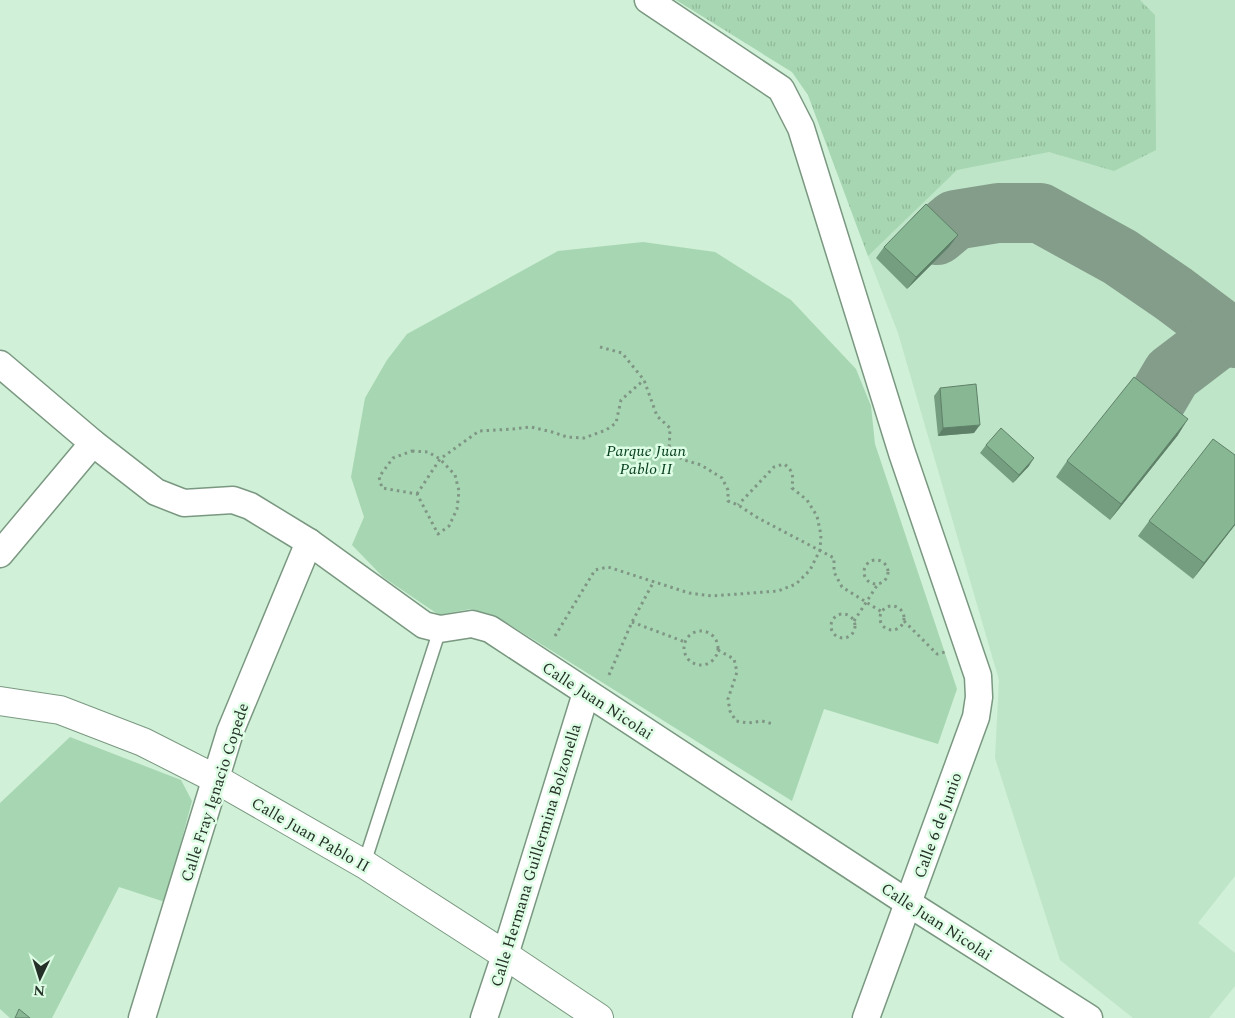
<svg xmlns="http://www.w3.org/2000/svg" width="1235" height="1018" font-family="Spectral,serif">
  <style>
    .built { fill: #bee5c7 }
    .grass { fill: url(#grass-tufts) }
    .park { fill: #a7d6b2 }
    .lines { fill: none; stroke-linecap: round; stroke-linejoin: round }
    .taxiway { stroke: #849c8a; stroke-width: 60 }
    .lane-casing { stroke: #7a9881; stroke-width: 15 }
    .street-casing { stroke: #7a9881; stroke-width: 29 }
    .secondary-casing { stroke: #7a9881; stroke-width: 30 }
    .path { stroke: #7f9684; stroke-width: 3; stroke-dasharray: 2.5 4; stroke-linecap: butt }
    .lane { stroke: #fff; stroke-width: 12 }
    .street { stroke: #fff; stroke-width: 26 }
    .secondary { stroke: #fff; stroke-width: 28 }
    .wall { fill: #759d7f }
    .shaded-wall { fill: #5f8068 }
    .building { fill: #88b794; stroke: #5f8068 }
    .labels { text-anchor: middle; stroke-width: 5; stroke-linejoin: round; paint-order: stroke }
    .park-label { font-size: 16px; font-style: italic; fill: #094120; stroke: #ddfde4 }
    .street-label { font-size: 16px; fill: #253128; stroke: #ddfde4 }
  </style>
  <defs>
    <pattern id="grass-tufts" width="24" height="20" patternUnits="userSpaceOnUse" patternTransform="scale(1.25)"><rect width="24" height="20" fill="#a7d6b2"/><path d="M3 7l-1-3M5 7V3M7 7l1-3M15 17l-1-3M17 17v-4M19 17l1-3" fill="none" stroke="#90b899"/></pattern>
  </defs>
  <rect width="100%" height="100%" fill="#d0f0d7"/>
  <path class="built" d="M676 0H1235V876L1198 923 1235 953V986L1209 1018H1133L1060 960 995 758 999 680 898 333 868 256 808 95 792 72Z"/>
  <path class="grass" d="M676 0H1140L1155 15 1156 150 1114 171 1049 152 957 170 868 256 808 95 792 72Z"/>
  <g class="park">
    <path d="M643 242 715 252 791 300 856 369 871 406 875 444 957 689 938 744 824 709 792 801 496 616 470 609 439 615 383 577 352 545 364 517 351 477 365 398 387 360 407 334 558 251Z"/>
    <path d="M70 737 181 780 192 801 165 902 119 887 52 1018H10L0 1009V803Z"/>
  </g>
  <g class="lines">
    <g class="taxiway">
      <path d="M937 235 955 220 998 213H1040L1120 257 1174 294 1226 333 1235 338"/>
      <path d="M1149 413 1172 374 1226 333"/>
    </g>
    <defs>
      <path id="lane" d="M364 864 440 629"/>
      <g id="street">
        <path d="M648 0 781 89 801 128 902 453 978 676 979 697 976 717 866 1018"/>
        <path d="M0 364 93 443 156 492 184 503 233 500 250 506 309 542 424 625 440 629 472 624 490 629 908 903 1089 1018"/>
        <path d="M0 554 93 443"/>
        <path d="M142 1018 230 732 309 542"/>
        <path d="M484 1018 505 955 586 693"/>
      </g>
      <path id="secondary" d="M0 701 60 710 143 742 216 779 364 864 505 955 599 1018"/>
    </defs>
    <use href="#lane" class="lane-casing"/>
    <use href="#street" class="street-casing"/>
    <use href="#secondary" class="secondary-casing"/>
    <g class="path">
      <path d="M600 347 622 353 644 380 657 416 670 428 669 452 684 460 701 465 722 478 728 490V501L738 505 758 518 834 558V572L842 587 882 612"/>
      <path d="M412 451 428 452 440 459 455 475 459 491 457 509 449 526 438 534 417 494 382 488 379 477 393 458Z"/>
      <path d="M417 494 440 459 479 431 513 429 531 427 552 432 567 437 584 438 606 430 616 423 621 400 644 380"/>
      <circle cx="876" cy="572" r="12"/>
      <circle cx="892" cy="618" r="12"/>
      <circle cx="843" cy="626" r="12"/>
      <path d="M854 621 878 584"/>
      <path d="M904 621 937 654 945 652"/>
      <path d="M632 622 685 642"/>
      <circle cx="701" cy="648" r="17"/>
      <path d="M555 636 595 570 608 567 689 593 712 596 778 591 796 584 810 570 820 550 821 535 817 516 807 500 792 488C793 476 794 471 784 464L774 467 738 505"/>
      <path d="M718 650 734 659 737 672 728 699 730 711 736 721 748 723 762 721 773 724"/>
      <path d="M609 675 632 622 654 581"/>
    </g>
    <use href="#lane" class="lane"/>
    <use href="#street" class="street"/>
    <use href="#secondary" class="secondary"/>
  </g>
  <g class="wall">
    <path d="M884 247H949L907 289 876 258Z"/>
    <path d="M940 388 974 433 938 436 934 396Z"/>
    <path d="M1178 435 1110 520 1056 477 1067 461Z"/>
    <path d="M986 445 1029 466 1013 483 980 453Z"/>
    <path d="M1149 521 1235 525 1193 579 1138 536Z"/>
  </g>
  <g class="shaded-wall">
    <path d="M958 235 949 247 907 289 916 277Z"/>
    <path d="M1188 419 1178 435 1110 520 1121 504Z"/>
    <path d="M980 425 974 433 938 436 943 428Z"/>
    <path d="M1034 458 1029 466 1013 483 1019 475Z"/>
    <path d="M1235 524V525L1193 579 1204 563Z"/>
  </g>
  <g class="building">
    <path d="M926 204 958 235 916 277 884 247Z"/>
    <path d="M1134 377 1188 419 1121 504 1067 461Z"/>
    <path d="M976 384 980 425 943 428 940 388Z"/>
    <path d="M1001 428 1034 458 1019 475 986 445Z"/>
    <path d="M1213 439 1235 455V524L1204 563 1149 521Z"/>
    <path d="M19 1009 30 1018H15Z"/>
  </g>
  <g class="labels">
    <g class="park-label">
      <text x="646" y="456">Parque Juan<tspan x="646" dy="18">Pablo II</tspan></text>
    </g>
    <g class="street-label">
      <text transform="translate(598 700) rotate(33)" y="6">Calle Juan Nicolai</text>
      <text transform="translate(214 792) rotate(-72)" y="6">Calle Fray Ignacio Copede</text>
      <text transform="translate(937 825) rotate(-70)" y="6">Calle 6 de Junio</text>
      <text transform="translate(311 834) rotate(30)" y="6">Calle Juan Pablo II</text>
      <text transform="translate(535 855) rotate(-73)" y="6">Calle Hermana Guillermina Bolzonella</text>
      <text transform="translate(937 921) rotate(33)" y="6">Calle Juan Nicolai</text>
    </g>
  </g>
  <g transform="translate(40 978) rotate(184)" stroke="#ddfde4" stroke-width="4" paint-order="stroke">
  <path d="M0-4L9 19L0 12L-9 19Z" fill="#253128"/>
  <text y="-8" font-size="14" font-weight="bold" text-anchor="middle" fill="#253128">N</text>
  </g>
</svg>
